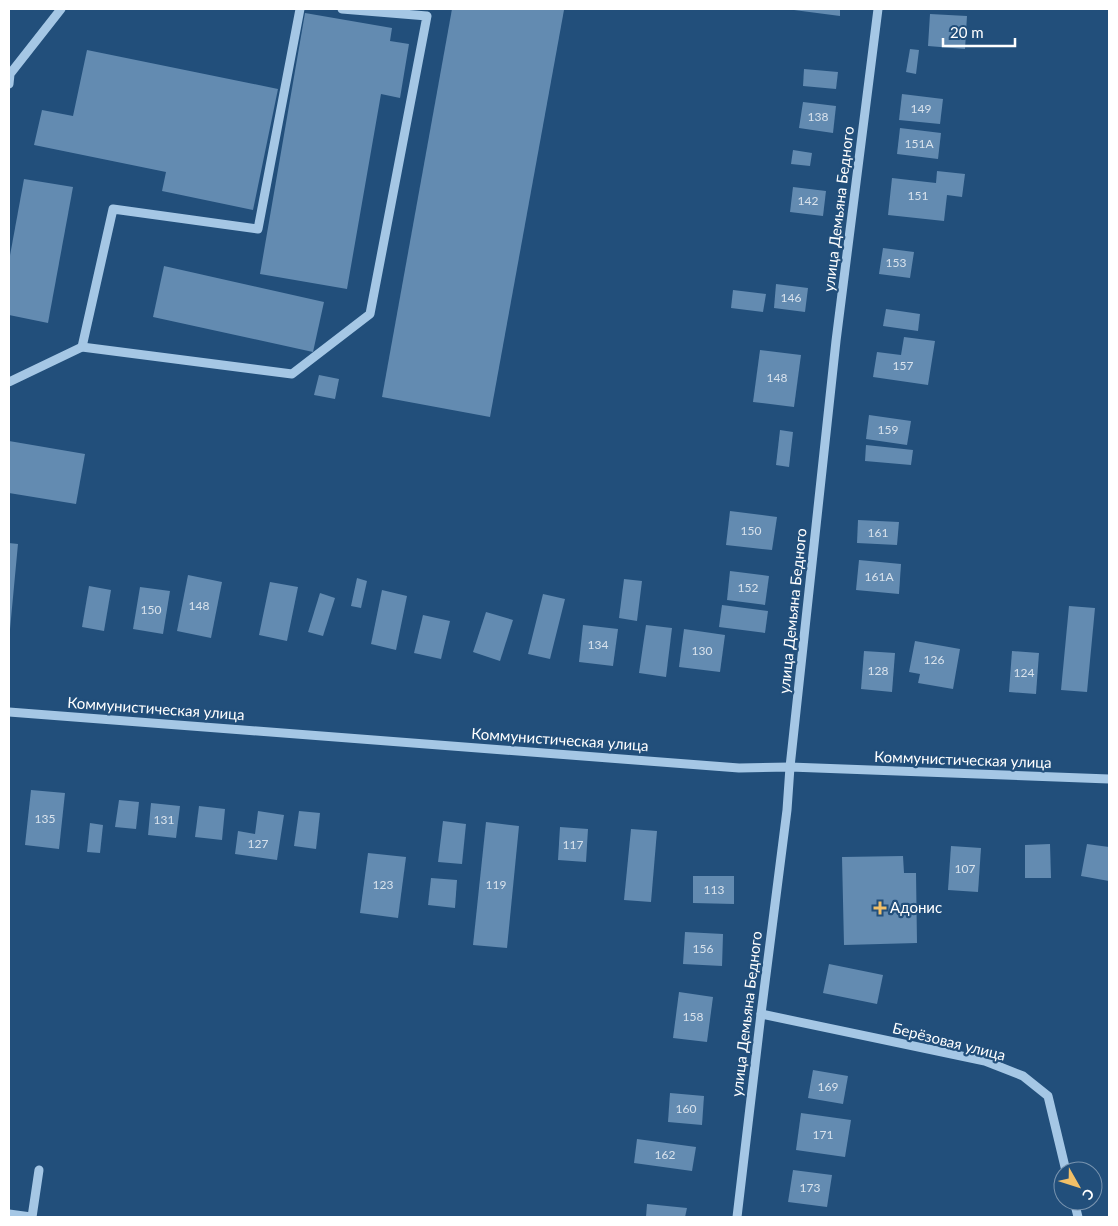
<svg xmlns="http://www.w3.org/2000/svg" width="1118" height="1226" font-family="Lato,sans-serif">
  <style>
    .building { fill: #638bb1 }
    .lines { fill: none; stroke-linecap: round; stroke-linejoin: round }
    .minor { stroke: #a5c7e5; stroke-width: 9 }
    .poi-dot { fill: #f1bf67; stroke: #224f7b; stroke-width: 2 }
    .labels { text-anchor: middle; stroke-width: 4.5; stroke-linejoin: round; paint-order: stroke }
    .number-label { font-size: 12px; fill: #d8e2ec }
    .street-label { font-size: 15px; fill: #fff; stroke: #224f7b }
    .poi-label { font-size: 15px; fill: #fff; stroke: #224f7b; text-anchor: start }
  </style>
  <rect width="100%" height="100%" fill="#224f7b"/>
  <g class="building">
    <path d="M452 9H557L564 10 490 417 382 397Z"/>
    <path d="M794 9H840V16L794 10Z"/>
    <path d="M305 13 392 28 390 41 409 44 400 98 381 94 347 289 260 274Z"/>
    <path d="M930 14 967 16 965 49 928 46Z"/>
    <path d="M910 49 919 50 916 74 906 72Z"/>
    <path d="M87 50 278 89 253 210 162 191 166 172 34 145 42 110 73 116Z"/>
    <path d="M804 69 838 72 836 89 803 86Z"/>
    <path d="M902 94 943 99 940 124 899 120Z"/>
    <path d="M803 102 836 106 833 133 799 128Z"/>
    <path d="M900 128 941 133 938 159 897 154Z"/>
    <path d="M793 150 812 153 810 166 791 164Z"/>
    <path d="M937 171 965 174 962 197 947 195 944 221 888 215 892 178 936 183Z"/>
    <path d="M24 179 73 187 48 323 9 315V261Z"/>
    <path d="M793 187 826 191 823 216 790 212Z"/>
    <path d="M883 248 914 252 910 278 879 274Z"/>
    <path d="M164 266 324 302 313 352 153 317Z"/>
    <path d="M776 284 808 288 805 312 774 308Z"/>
    <path d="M733 290 766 294 763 312 731 308Z"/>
    <path d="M886 309 920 314 918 331 883 326Z"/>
    <path d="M904 337 935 341 928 385 873 377 877 352 901 355Z"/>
    <path d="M760 350 801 355 794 407 753 402Z"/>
    <path d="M319 375 339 379 335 399 314 395Z"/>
    <path d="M869 415 911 421 907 445 866 439Z"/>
    <path d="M780 430 793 432 789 467 776 465Z"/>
    <path d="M9 441 85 454 76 504 9 493Z"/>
    <path d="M866 445 913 450 911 465 865 461Z"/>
    <path d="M730 511 777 517 772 550 726 545Z"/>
    <path d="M858 520 899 522 897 545 857 543Z"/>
    <path d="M9 543 18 544 10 629 9 628Z"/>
    <path d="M859 560 901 564 899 594 856 590Z"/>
    <path d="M730 571 769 576 765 605 727 600Z"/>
    <path d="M188 575 222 582 211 638 177 631Z"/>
    <path d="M357 578 367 581 361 608 351 606Z"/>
    <path d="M624 579 642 581 637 621 619 618Z"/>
    <path d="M270 582 298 587 287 641 259 635Z"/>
    <path d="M89 586 111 590 104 631 82 627Z"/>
    <path d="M140 587 170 591 163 634 133 629Z"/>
    <path d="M382 590 407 596 396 650 371 644Z"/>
    <path d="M320 593 335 598 323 636 308 632Z"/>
    <path d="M543 594 565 599 550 659 528 654Z"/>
    <path d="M722 605 768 611 765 633 719 627Z"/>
    <path d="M1069 606 1095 608 1087 692 1061 690Z"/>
    <path d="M486 612 513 620 500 661 473 652Z"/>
    <path d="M423 615 450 621 441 659 414 653Z"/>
    <path d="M583 625 618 629 613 666 579 662Z"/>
    <path d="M646 625 672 628 666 677 639 673Z"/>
    <path d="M684 629 725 635 720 672 679 667Z"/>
    <path d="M915 641 960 649 953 689 918 683 920 674 909 672Z"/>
    <path d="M864 651 895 653 892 692 861 689Z"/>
    <path d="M1012 651 1039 653 1036 694 1009 692Z"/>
    <path d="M31 790 65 793 59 849 25 845Z"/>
    <path d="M119 800 139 802 136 829 115 827Z"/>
    <path d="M151 803 180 806 176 838 148 835Z"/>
    <path d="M199 806 225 809 222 840 195 837Z"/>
    <path d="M258 811 284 815 277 860 235 854 238 831 255 834Z"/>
    <path d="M299 811 320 813 316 849 294 846Z"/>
    <path d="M443 821 466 824 462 864 438 862Z"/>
    <path d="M486 822 519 826 507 948 473 945Z"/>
    <path d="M90 823 103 825 100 853 87 852Z"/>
    <path d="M560 827 588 829 586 862 558 860Z"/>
    <path d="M631 829 657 831 651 902 624 900Z"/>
    <path d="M1050 844 1051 878H1025V845Z"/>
    <path d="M1087 844 1109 847V881L1081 876Z"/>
    <path d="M951 846 981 848 978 892 948 890Z"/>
    <path d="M368 853 406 857 398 918 360 913Z"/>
    <path d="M903 856 904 873H916L917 943 844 945 842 857Z"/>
    <path d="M693 876H734V904L693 903Z"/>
    <path d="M431 878 457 880 455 908 428 905Z"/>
    <path d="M685 932 723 934 722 966 683 964Z"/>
    <path d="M829 964 883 975 877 1004 823 993Z"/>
    <path d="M679 992 713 997 707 1042 673 1038Z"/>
    <path d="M813 1070 848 1076 843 1104 808 1098Z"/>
    <path d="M670 1093 704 1096 702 1125 668 1122Z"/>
    <path d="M801 1113 851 1120 845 1157 796 1150Z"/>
    <path d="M637 1139 696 1147 692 1171 634 1163Z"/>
    <path d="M793 1170 832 1175 827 1207 788 1202Z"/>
    <path d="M647 1204 687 1208 685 1217H646Z"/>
  </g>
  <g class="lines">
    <g class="minor">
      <path d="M9 84 10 74 61 9"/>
      <path d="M82 347 113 209 258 229 300 9"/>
      <path d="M9 382 82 347 292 374 370 314 427 16 342 9"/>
      <path d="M9 712 739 768 790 767 1109 779"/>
      <path d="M761 1014 985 1061 1023 1076 1048 1096 1066 1171"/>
      <path d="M1074 1201 1078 1217"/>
      <path d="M9 1214 31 1217"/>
      <path d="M32 1217 39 1170"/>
      <path d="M737 1217 761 1014 787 810 790 767 836 341 878 9"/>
    </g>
  </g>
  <path class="poi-dot" d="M877.5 900.5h5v5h5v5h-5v5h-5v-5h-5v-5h5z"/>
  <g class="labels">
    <g class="number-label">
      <text x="921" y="113">149</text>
      <text x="818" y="121">138</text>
      <text x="919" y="148">151А</text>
      <text x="918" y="200">151</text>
      <text x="808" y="205">142</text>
      <text x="896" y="267">153</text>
      <text x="791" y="302">146</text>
      <text x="903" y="370">157</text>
      <text x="777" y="382">148</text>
      <text x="888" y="434">159</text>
      <text x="751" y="535">150</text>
      <text x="878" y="537">161</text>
      <text x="879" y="581">161А</text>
      <text x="748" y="592">152</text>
      <text x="199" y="610">148</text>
      <text x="151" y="614">150</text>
      <text x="598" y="649">134</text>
      <text x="702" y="655">130</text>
      <text x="934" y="664">126</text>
      <text x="878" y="675">128</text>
      <text x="1024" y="677">124</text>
      <text x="45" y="823">135</text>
      <text x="164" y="824">131</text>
      <text x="258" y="848">127</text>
      <text x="573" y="849">117</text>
      <text x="965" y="873">107</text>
      <text x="383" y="889">123</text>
      <text x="496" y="889">119</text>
      <text x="714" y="894">113</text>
      <text x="703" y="953">156</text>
      <text x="693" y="1021">158</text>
      <text x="828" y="1091">169</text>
      <text x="686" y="1113">160</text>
      <text x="823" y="1139">171</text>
      <text x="665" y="1159">162</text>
      <text x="810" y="1192">173</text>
    </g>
    <g class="street-label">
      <text transform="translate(839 209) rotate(-83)" y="5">улица Демьяна Бедного</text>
      <text transform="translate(793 611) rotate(-84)" y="5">улица Демьяна Бедного</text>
      <text transform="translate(156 709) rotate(4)" y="5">Коммунистическая улица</text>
      <text transform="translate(560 740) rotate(4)" y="5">Коммунистическая улица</text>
      <text transform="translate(963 760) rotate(2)" y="5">Коммунистическая улица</text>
      <text transform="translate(747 1014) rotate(-83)" y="5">улица Демьяна Бедного</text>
      <text transform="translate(949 1042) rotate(14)" y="5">Берёзовая улица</text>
    </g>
    <g class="poi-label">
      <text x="890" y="913">Адонис</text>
    </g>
  </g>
  <rect width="1118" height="1226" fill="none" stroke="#ffffff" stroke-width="20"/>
  <g transform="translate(1078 1186) rotate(129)"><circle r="24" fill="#224f7b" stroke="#7a95b0"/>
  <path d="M0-4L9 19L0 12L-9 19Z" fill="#f1bf67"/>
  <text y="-8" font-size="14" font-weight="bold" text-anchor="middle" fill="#ffffff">С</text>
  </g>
  <path d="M943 38v8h72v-8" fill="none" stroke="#ffffff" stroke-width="2.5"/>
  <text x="950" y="38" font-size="15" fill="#ffffff" stroke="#224f7b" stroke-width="4" paint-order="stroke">20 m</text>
</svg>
